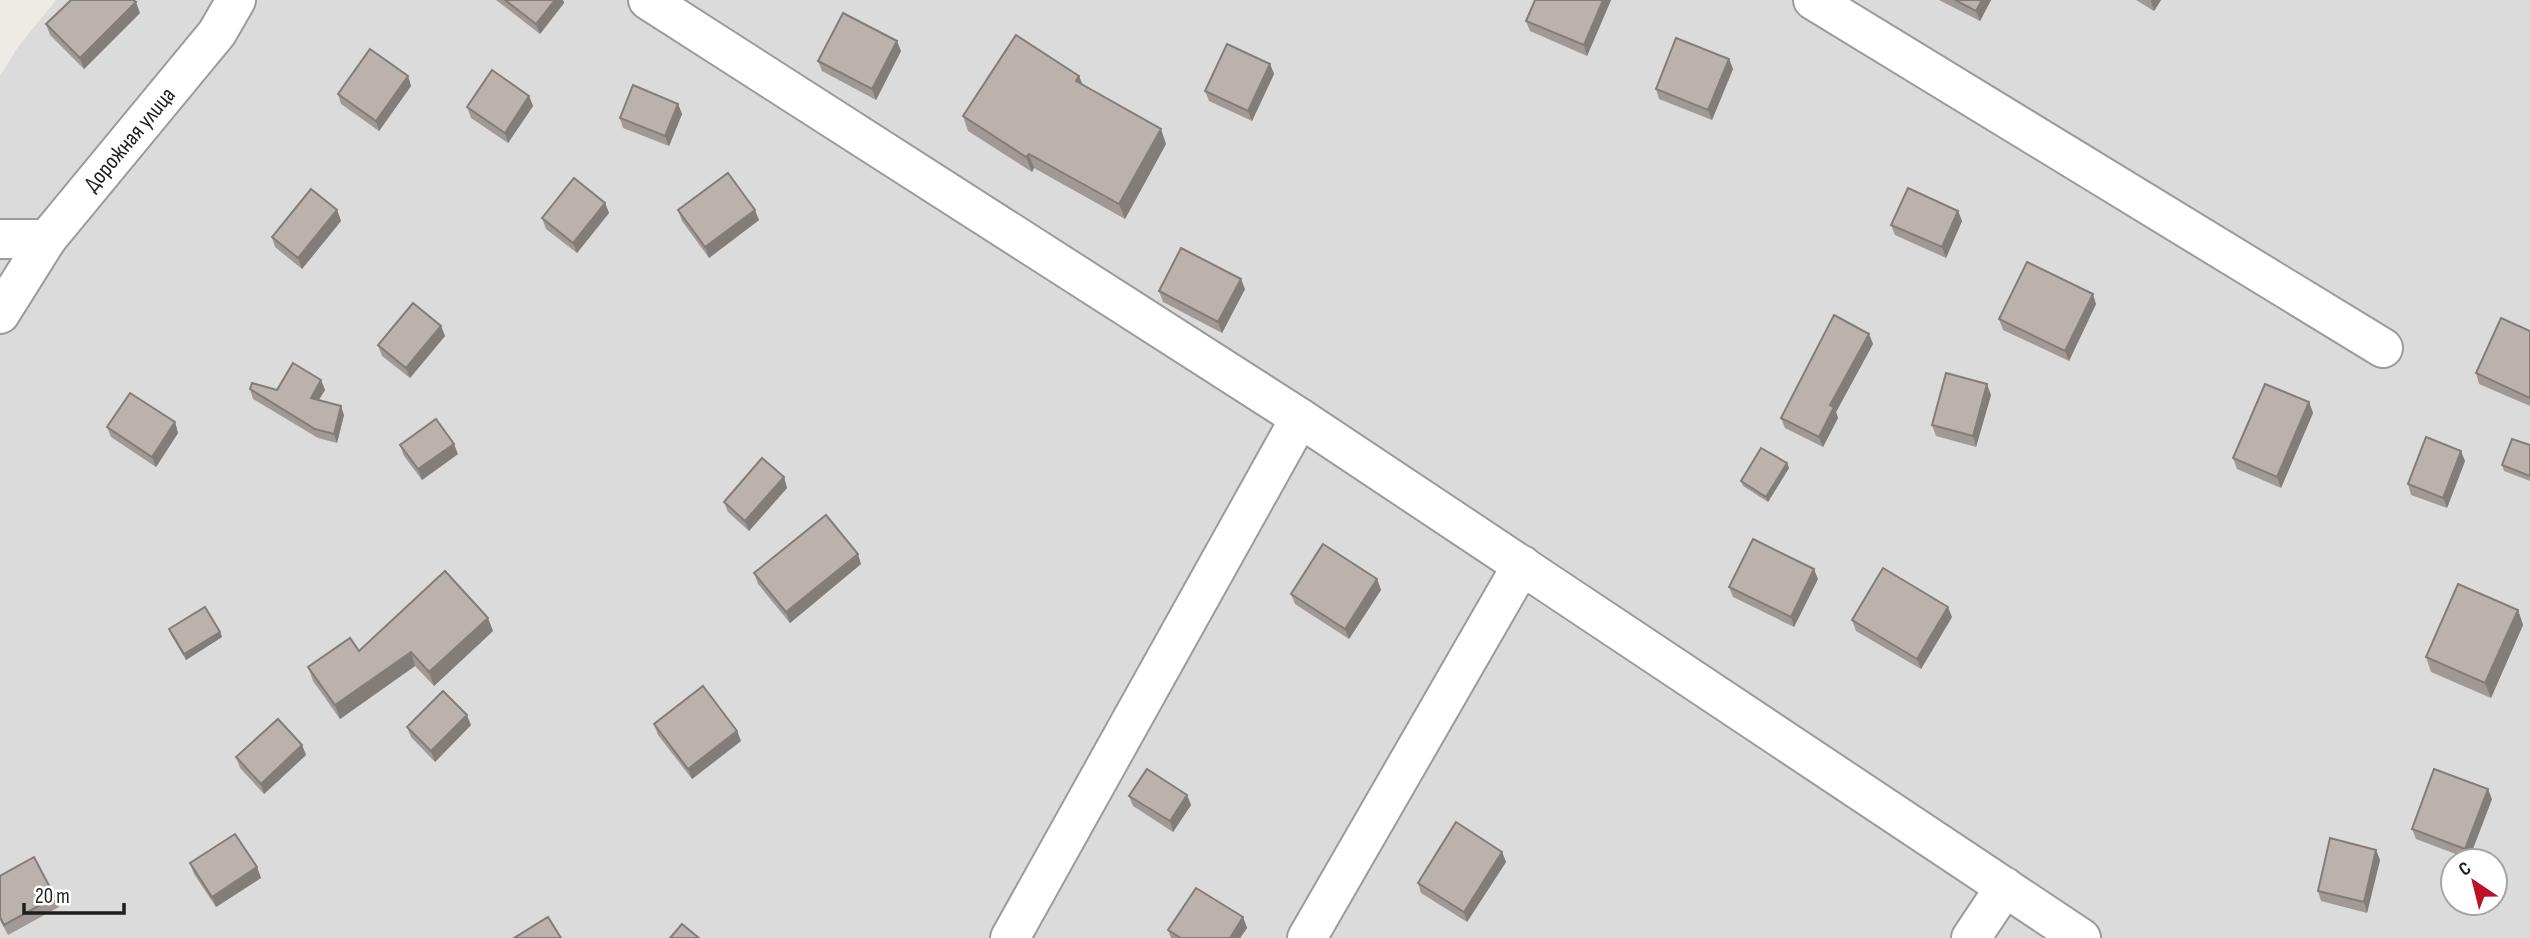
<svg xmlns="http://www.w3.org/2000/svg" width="2530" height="938" font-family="'Sofia Sans Condensed',sans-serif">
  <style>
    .residential { fill: #dcdbdb; fill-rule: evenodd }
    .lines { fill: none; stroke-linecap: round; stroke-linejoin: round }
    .street-casing { stroke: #9b9b9b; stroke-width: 42 }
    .street { stroke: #fff; stroke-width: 38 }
    .wall { fill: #a19996 }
    .shaded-wall { fill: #837d7a }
    .building { fill: #bbb2ae; stroke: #837d7a; stroke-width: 2 }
    .labels { text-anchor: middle; stroke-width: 6; stroke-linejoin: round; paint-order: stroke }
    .street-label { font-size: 23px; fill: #1e1e1e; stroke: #fff }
  </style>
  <rect width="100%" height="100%" fill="#eeeae5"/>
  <path class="residential" d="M56 0H2530V938H0V76L18 47ZM2453 861H2495V903H2453Z"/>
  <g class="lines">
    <defs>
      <g id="street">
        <path d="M648 0 1300 418 1010 938"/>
        <path d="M1813 0 2383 348"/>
        <path d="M0 239H47L217 33 236 0"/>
        <path d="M0 314 47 239"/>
        <path d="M1300 418 2081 938"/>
        <path d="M1307 938 1522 565"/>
        <path d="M1971 938 2005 887"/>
      </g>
    </defs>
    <use href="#street" class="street-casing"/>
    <use href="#street" class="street"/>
  </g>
  <g class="wall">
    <path d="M496 0H563L564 3 540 34Z"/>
    <path d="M1535 0H1611L1587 56 1530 31 1526 21Z"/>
    <path d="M1939 0H1991L1980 21Z"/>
    <path d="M2136 0H2161L2154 11Z"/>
    <path d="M140 13 84 69 50 35 46 24Z"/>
    <path d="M901 51 876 100 822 71 818 61Z"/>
    <path d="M1729 59 1733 69 1712 120 1659 99 1656 89Z"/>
    <path d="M1270 64 1274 74 1252 121 1209 101 1205 91Z"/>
    <path d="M408 76 411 86 379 131 341 104 338 94Z"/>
    <path d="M1079 76 1083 86 1166 144 1125 219 1034 168 1032 172 968 131 963 116Z"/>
    <path d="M529 96 533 106 508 143 471 118 467 107Z"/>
    <path d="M678 104 682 114 669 146 623 128 620 118Z"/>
    <path d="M605 203 609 213 577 253 546 229 542 218Z"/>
    <path d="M337 210 341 221 302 269 275 247 272 237Z"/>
    <path d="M678 210 759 220 709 258 682 221Z"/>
    <path d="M1958 211 1962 221 1946 258 1895 235 1891 225Z"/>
    <path d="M1245 289 1222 333 1163 302 1159 291Z"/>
    <path d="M2096 304 2069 361 2003 330 1999 319Z"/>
    <path d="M441 326 445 336 410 378 382 356 378 345Z"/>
    <path d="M2530 331V406L2479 384 2476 373Z"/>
    <path d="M1869 334 1873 344 1836 412 1838 418 1823 447 1785 428 1781 418Z"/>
    <path d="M321 380 325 390 319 400 344 415 337 443 318 438 253 399 250 389 277 390Z"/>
    <path d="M1991 395 1976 447 1936 436 1932 425Z"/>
    <path d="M2309 402 2313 413 2281 488 2237 469 2233 458Z"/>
    <path d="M175 422 178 433 156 467 111 437 107 427Z"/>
    <path d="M400 445 458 454 422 480 404 456Z"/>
    <path d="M2530 445V481L2504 471 2502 465Z"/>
    <path d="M2465 461 2447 508 2411 495 2408 484Z"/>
    <path d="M1787 463 1789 468 1768 502 1743 486 1741 481Z"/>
    <path d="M784 477 787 488 749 531 728 512 724 502Z"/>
    <path d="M861 564 790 623 758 584 754 573Z"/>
    <path d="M1377 579 1381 590 1349 639 1295 604 1291 594Z"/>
    <path d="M1818 579 1794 627 1733 597 1729 587Z"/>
    <path d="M2518 610 2523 625 2491 698 2431 672 2426 657Z"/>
    <path d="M1952 617 1921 669 1856 631 1852 620Z"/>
    <path d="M169 629 220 632 222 637 186 660 171 635Z"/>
    <path d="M493 631 434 686 415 666 340 719 313 681 308 667 359 651Z"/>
    <path d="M654 724 737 731 741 741 692 779 658 735Z"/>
    <path d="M471 725 435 762 411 737 407 727Z"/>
    <path d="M302 745 306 755 264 794 240 768 236 757Z"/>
    <path d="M1187 795 1191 805 1173 832 1133 806 1129 796Z"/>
    <path d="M2492 799 2469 859 2416 839 2412 829Z"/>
    <path d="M2376 850 2380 860 2367 913 2321 901 2318 891Z"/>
    <path d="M1502 852 1506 862 1467 922 1421 893 1418 883Z"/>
    <path d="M190 863 257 867 261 878 216 907 194 874Z"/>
    <path d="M0 876 55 897 59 907 8 935 0 920Z"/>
    <path d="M1243 917 1247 928 1240 938H1171L1168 930Z"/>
  </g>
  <g class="shaded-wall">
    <path d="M555 0H563L564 3 540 34 536 24Z"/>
    <path d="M1603 0H1611L1587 56 1584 45Z"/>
    <path d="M1982 0H1991L1980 21 1976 11Z"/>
    <path d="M2151 0H2161L2154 11 2151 1Z"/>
    <path d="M136 2 140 13 84 69 80 58Z"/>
    <path d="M897 41 901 51 876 100 872 89Z"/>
    <path d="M1729 59 1733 69 1712 120 1708 110Z"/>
    <path d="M1270 64 1274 74 1252 121 1248 111Z"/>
    <path d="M408 76 411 86 379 131 376 121Z"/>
    <path d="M1079 76 1085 91 1076 81Z"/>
    <path d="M529 96 533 106 508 143 505 133Z"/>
    <path d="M678 104 682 114 669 146 665 136Z"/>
    <path d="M1161 129 1166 144 1125 219 1119 204Z"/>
    <path d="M1029 154 1034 168 1032 172 1026 157Z"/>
    <path d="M605 203 609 213 577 253 573 243Z"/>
    <path d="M337 210 341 221 302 269 298 258Z"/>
    <path d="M755 210 759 220 709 258 705 247Z"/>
    <path d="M1958 211 1962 221 1946 258 1942 247Z"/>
    <path d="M1241 279 1245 289 1222 333 1218 322Z"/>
    <path d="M2093 294 2096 304 2069 361 2065 351Z"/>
    <path d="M441 326 445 336 410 378 406 368Z"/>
    <path d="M1869 334 1873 344 1836 412 1838 418 1823 447 1819 437 1830 405Z"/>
    <path d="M321 380 325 390 314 407 311 398Z"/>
    <path d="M1987 384 1991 395 1976 447 1973 436Z"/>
    <path d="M2309 402 2313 413 2281 488 2277 477Z"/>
    <path d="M341 406 344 415 337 443 334 434Z"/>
    <path d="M175 422 178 433 156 467 152 457Z"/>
    <path d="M454 444 458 454 422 480 418 469Z"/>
    <path d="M2461 451 2465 461 2447 508 2443 498Z"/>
    <path d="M1787 463 1789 468 1768 502 1766 497Z"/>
    <path d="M784 477 787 488 749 531 745 521Z"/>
    <path d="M858 554 861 564 790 623 786 612Z"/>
    <path d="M1814 569 1818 579 1794 627 1791 617Z"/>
    <path d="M1377 579 1381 590 1349 639 1345 629Z"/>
    <path d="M1948 607 1952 617 1921 669 1917 659Z"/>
    <path d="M2518 610 2523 625 2491 698 2485 683Z"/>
    <path d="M488 618 493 631 434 686 429 672Z"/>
    <path d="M220 632 222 637 186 660 184 654Z"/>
    <path d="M411 652 415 666 340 719 335 705Z"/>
    <path d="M467 715 471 725 435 762 431 751Z"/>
    <path d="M737 731 741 741 692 779 688 769Z"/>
    <path d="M302 745 306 755 264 794 261 784Z"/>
    <path d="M2488 789 2492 799 2469 859 2465 849Z"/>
    <path d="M1187 795 1191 805 1173 832 1170 821Z"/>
    <path d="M2376 850 2380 860 2367 913 2364 902Z"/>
    <path d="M1502 852 1506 862 1467 922 1464 912Z"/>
    <path d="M257 867 261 878 216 907 212 897Z"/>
    <path d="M1243 917 1247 928 1240 938H1230Z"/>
  </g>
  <g class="building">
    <path d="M71 0H133L136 2 80 58 46 24Z"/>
    <path d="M505 0H555L536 24Z"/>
    <path d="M1535 0H1603L1584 45 1526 21Z"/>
    <path d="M1955 0H1982L1976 11Z"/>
    <path d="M843 13 897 41 872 89 818 61Z"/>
    <path d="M1016 35 1079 76 1076 81 1161 129 1119 204 1029 154 1026 157 963 116Z"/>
    <path d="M1676 38 1729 59 1708 110 1656 89Z"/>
    <path d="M1227 44 1270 64 1248 111 1205 91Z"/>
    <path d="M370 49 408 76 376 121 338 94Z"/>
    <path d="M492 70 529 96 505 133 467 107Z"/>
    <path d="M633 85 678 104 665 136 620 118Z"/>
    <path d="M728 173 755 210 705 247 678 210Z"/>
    <path d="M574 178 605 203 573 243 542 218Z"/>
    <path d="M1908 188 1958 211 1942 247 1891 225Z"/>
    <path d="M311 189 337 210 298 258 272 237Z"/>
    <path d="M1181 248 1241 279 1218 322 1159 291Z"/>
    <path d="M2027 262 2093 294 2065 351 1999 319Z"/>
    <path d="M413 303 441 326 406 368 378 345Z"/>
    <path d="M1834 315 1869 334 1830 405 1834 407 1819 437 1781 418Z"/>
    <path d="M2501 318 2530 331V398L2476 373Z"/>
    <path d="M293 363 321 380 311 398 341 406 334 434 315 429 250 389 252 383 277 390Z"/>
    <path d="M1946 373 1987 384 1973 436 1932 425Z"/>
    <path d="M2265 384 2309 402 2277 477 2233 458Z"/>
    <path d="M130 393 175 422 152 457 107 427Z"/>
    <path d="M436 419 454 444 418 469 400 445Z"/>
    <path d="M2426 437 2461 451 2443 498 2408 484Z"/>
    <path d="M2512 439 2530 445V476L2502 465Z"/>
    <path d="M1761 448 1787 463 1766 497 1741 481Z"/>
    <path d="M762 458 784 477 745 521 724 502Z"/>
    <path d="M826 515 858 554 786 612 754 573Z"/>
    <path d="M1753 539 1814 569 1791 617 1729 587Z"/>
    <path d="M1323 544 1377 579 1345 629 1291 594Z"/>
    <path d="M1883 568 1948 607 1917 659 1852 620Z"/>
    <path d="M445 571 488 618 429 672 411 652 335 705 308 667 350 638 359 651Z"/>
    <path d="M2458 584 2518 610 2485 683 2426 657Z"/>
    <path d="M205 607 220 632 184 654 169 629Z"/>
    <path d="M703 686 737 731 688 769 654 724Z"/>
    <path d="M443 691 467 715 431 751 407 727Z"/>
    <path d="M278 719 302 745 261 784 236 757Z"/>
    <path d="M1147 769 1187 795 1170 821 1129 796Z"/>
    <path d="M2434 769 2488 789 2465 849 2412 829Z"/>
    <path d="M1456 822 1502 852 1464 912 1418 883Z"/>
    <path d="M235 834 257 867 212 897 190 863Z"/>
    <path d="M2330 838 2376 850 2364 902 2318 891Z"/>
    <path d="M34 857 55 897 4 925 0 917V876Z"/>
    <path d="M1196 888 1243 917 1230 938H1181L1168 930Z"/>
    <path d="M548 917 561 938H514Z"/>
    <path d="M682 924 699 938H670Z"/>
  </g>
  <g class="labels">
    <g class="street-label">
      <text transform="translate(129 139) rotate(-50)" y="8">Дорожная улица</text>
    </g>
  </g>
  <g transform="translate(2474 882) rotate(325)"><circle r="33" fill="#ffffff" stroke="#a5a5a5" stroke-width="2"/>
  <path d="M0-5L12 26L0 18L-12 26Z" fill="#ba1229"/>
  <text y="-10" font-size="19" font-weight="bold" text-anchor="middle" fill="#1e1e1e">С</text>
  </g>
  <path d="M24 903v10h100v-10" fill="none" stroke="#1e1e1e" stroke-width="3.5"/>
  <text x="35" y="903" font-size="21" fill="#1e1e1e" stroke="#ffffff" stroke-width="5" paint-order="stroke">20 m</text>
</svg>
